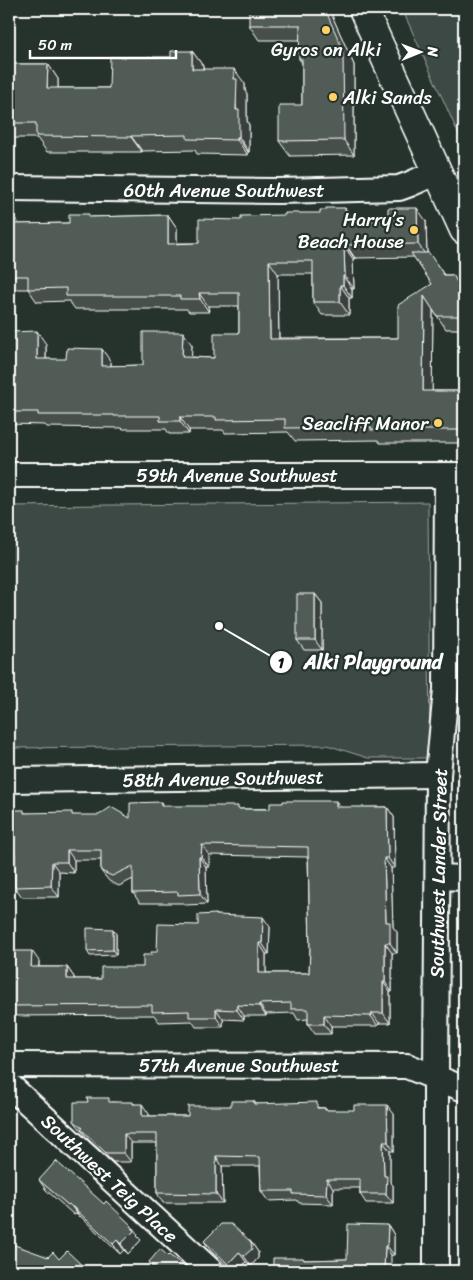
<svg xmlns="http://www.w3.org/2000/svg" width="473" height="1280" font-family="Sriracha,sans-serif">
  <style>
    .green { fill: #3e4944; stroke: #9ea4a2 }
    .lines { fill: none; stroke-linecap: round; stroke-linejoin: round }
    .minor-casing { stroke: #fff; stroke-width: 28 }
    .secondary-casing { stroke: #fff; stroke-width: 31 }
    .minor { stroke: #26332d; stroke-width: 24 }
    .secondary { stroke: #26332d; stroke-width: 28 }
    .wall { fill: #464f4b; stroke: #fff; fill-rule: evenodd }
    .shaded-wall { fill: #39403d; stroke: #fff }
    .building { fill: #515c57; stroke: #fff }
    .poi-dot { fill: #ffd166; stroke: #26332d; stroke-width: 2 }
    .labels { text-anchor: middle; stroke-width: 4.5; stroke-linejoin: round; paint-order: stroke }
    .poi-label { font-size: 19px; fill: #fff; stroke: #26332d; text-anchor: end }
    .street-label { font-size: 19px; fill: #fff; stroke: #26332d }
    .leader { fill: none; stroke: #fff; stroke-width: 2 }
    .callout-dot { fill: #fff; stroke: #26332d; stroke-width: 2 }
    .mark-label { font-size: 15px; text-anchor: middle; font-weight: bold; fill: #111 }
    .callout-label { font-size: 20px; text-anchor: middle; font-weight: bold; fill: #fff; stroke: #26332d; stroke-width: 4.5; stroke-linejoin: round; paint-order: stroke }
  </style>
  <rect width="100%" height="100%" fill="#26332d"/>
  <filter id="ink" filterUnits="userSpaceOnUse"><feTurbulence type="fractalNoise" baseFrequency=".02" numOctaves="2"/><feDisplacementMap in="SourceGraphic" scale="10" xChannelSelector="R" yChannelSelector="G"/><feConvolveMatrix kernelMatrix="1 2 1 2 8 2 1 2 1" color-interpolation-filters="sRGB"/></filter>
  <g filter="url(#ink)">
    <g class="green">
      <path d="M402 9H464V147V146Z"/>
      <path d="M428 502 430 758H368L327 745 9 748V506Z"/>
    </g>
    <g class="lines">
      <defs>
        <g id="minor">
          <path d="M9 188 279 191 399 188 410 184 437 172"/>
          <path d="M9 475H464"/>
          <path d="M9 780 438 775"/>
          <path d="M438 877 464 878"/>
          <path d="M9 1065 407 1066 464 1089"/>
          <path d="M9 1085 211 1271"/>
          <path d="M436 1271V1077L438 775 446 689 447 475"/>
        </g>
        <path id="secondary" d="M363 9 464 230"/>
      </defs>
      <use href="#minor" class="minor-casing"/>
      <use href="#secondary" class="secondary-casing"/>
      <use href="#minor" class="minor"/>
      <use href="#secondary" class="secondary"/>
    </g>
    <g class="wall">
      <path d="M329 9 354 65V155L290 156 279 141 302 105V63L299 59 300 40H259L249 25Z"/>
      <path d="M192 51 203 66V69L245 84V90L247 94V121L249 125V152H248V155L197 154 195 150 142 151V152H47L37 138H9V64H48L58 79V88H109L171 57Z"/>
      <path d="M168 215 177 228V243H199L354 221H426L427 253 438 266 444 275H453L457 282 464 286V329H446L433 310 432 391H464V443H380L378 440 295 441 288 432 225 433 223 430H189V434H169L166 429H123L122 428 47 427 45 425 9 424V332L46 344V359L111 362V366L143 365 192 345 191 357 214 358 239 333V306H208L209 312H189L187 309H75L69 301 37 302 28 289H9V217L19 224 69 223 92 217ZM414 257 432 284 398 338H279L278 274H313V302L322 315H349V298H352V289H354L353 259H355V258Z"/>
      <path d="M315 594 322 603V650H304L297 640Z"/>
      <path d="M161 802 163 806 240 809 387 807 394 817 395 868H391L393 927 397 932V953H392V992H390V1023H379L378 1026H331V1034H315L308 1024V1019L298 1020 294 1013 266 1014V1016H244V1020L223 1019V1027H196L192 1021 159 1022 154 1015 9 1016V957L39 961V967H67L74 977V979H101L143 967 151 955 157 952 198 925 216 914 217 915 270 927 269 954H266V973H309L310 950 308 857 209 855V867H206L207 904 185 905 183 903H140L133 893V879L119 886 109 881 101 871V860H74V873L59 872V897H22L15 887V863H9V810L25 813 130 818Z"/>
      <path d="M116 934V955L90 956 87 951Z"/>
      <path d="M254 1101 256 1104 325 1108 326 1110 394 1114V1151H390V1182L393 1185V1203H366L360 1194V1188H333V1204L299 1203 297 1200 268 1201 261 1191 260 1166H222L223 1203H163L157 1193V1143H131V1162H113L88 1139 74 1121 112 1102 135 1104 149 1114V1116H188L231 1106Z"/>
      <path d="M39 1180 138 1235 137 1236 141 1240 128 1254 124 1250 120 1254 80 1216 79 1217 76 1214 74 1215 46 1190Z"/>
      <path d="M388 1225 394 1235V1255L273 1271 303 1258 305 1260 347 1259Z"/>
      <path d="M204 1241 251 1242 258 1252V1258L251 1266 246 1262 237 1271H233L211 1251Z"/>
      <path d="M168 1256 155 1271 149 1262Z"/>
    </g>
    <g class="shaded-wall">
      <path d="M325 9H329L354 65V155L344 140Z"/>
      <path d="M192 51 203 66 202 84 192 69Z"/>
      <path d="M48 64 58 79V103L47 88Z"/>
      <path d="M234 69 245 84V90L247 94V121L249 125V152L239 137 234 79Z"/>
      <path d="M131 136 142 151V152L131 137Z"/>
      <path d="M237 137 248 152V155L237 140Z"/>
      <path d="M345 208 354 221H346Z"/>
      <path d="M417 208 426 221 427 257 418 244Z"/>
      <path d="M168 215 177 228V256L168 244Z"/>
      <path d="M14 217 23 230 14 224Z"/>
      <path d="M346 245 355 258V259L346 246Z"/>
      <path d="M344 246 353 259 354 289 345 276Z"/>
      <path d="M269 261 278 274 279 351 270 339Z"/>
      <path d="M343 276 352 289V298L343 285Z"/>
      <path d="M340 285 349 298V315L340 302Z"/>
      <path d="M199 293 208 306 209 312 200 299Z"/>
      <path d="M424 296 433 309 432 404 423 391Z"/>
      <path d="M37 331 46 344V372L37 359Z"/>
      <path d="M183 332 192 345 191 370 182 357Z"/>
      <path d="M102 349 111 362V378L102 366Z"/>
      <path d="M180 417 189 430V434L180 421Z"/>
      <path d="M315 594 322 603V650L315 640Z"/>
      <path d="M336 801 343 811 336 807Z"/>
      <path d="M387 807 394 817 395 868 388 858Z"/>
      <path d="M202 845 209 855V867L201 857Z"/>
      <path d="M67 850 74 860V873L67 862Z"/>
      <path d="M199 857 206 867 207 904 200 894Z"/>
      <path d="M384 858 391 868 393 927 397 932V953L390 943 386 922Z"/>
      <path d="M52 862 59 872V897L51 886Z"/>
      <path d="M263 917 270 927 269 954 262 943Z"/>
      <path d="M113 929 116 934V955L113 950Z"/>
      <path d="M259 943 266 954V984L259 973Z"/>
      <path d="M385 943 392 953V992L385 982Z"/>
      <path d="M32 951 39 961 38 977 31 967Z"/>
      <path d="M67 967 74 977V989L67 979Z"/>
      <path d="M383 982 390 992V1023L383 1013Z"/>
      <path d="M259 1004 266 1014V1016L259 1006Z"/>
      <path d="M237 1005 244 1016V1020L237 1010Z"/>
      <path d="M216 1009 223 1019V1027L216 1017Z"/>
      <path d="M372 1013 379 1023 378 1026 371 1016Z"/>
      <path d="M324 1015 331 1026V1034L324 1024Z"/>
      <path d="M142 1104 149 1114V1125L142 1116Z"/>
      <path d="M387 1105 394 1114V1151L388 1142Z"/>
      <path d="M124 1134 131 1143V1162L124 1153Z"/>
      <path d="M383 1142 390 1151V1182L393 1185V1203L386 1194 384 1176Z"/>
      <path d="M216 1156 222 1166 223 1203 216 1194Z"/>
      <path d="M327 1179 333 1188V1204L326 1195Z"/>
      <path d="M72 1207H73L80 1216 79 1217Z"/>
      <path d="M131 1225 138 1235 137 1236 141 1240 128 1254 121 1244Z"/>
      <path d="M388 1225 394 1235V1255L387 1246Z"/>
      <path d="M117 1240 124 1250 120 1254 113 1244Z"/>
      <path d="M251 1242 258 1252V1258L251 1266 244 1256Z"/>
      <path d="M385 1246 391 1255V1271H384Z"/>
      <path d="M239 1252 246 1262 237 1271H234L228 1264Z"/>
    </g>
    <g class="building">
      <path d="M249 9H325L343 50 344 140 279 141V105H302V59H299L300 25H249Z"/>
      <path d="M171 51H192V69H234V79H237L236 110H239V137H237V140L187 139V135L131 136V137L36 136V123H9V64H48L47 88H109L110 57H171Z"/>
      <path d="M326 208H345L346 221H388V208H417L418 244 346 245V246H344L345 276H343V285H340V302H313V261H269L270 339 398 338V305L432 284 411 253H429L444 275H453L457 282 460 280 464 287V316H437L424 296 423 391H464V430H371V427L285 428V419L216 420V417H180V421H160V416H114V415H38V412H9V332L37 331V359H66L67 348 102 349V366L143 365V332H183L182 357 214 358V333H239V293H199L200 299H180V296H66V288L28 289V276H9V217H14V224L69 223V214H89V217L168 215V244L199 243V219L241 220V216L285 215V213H320V210H326Z"/>
      <path d="M464 344V358L458 348Z"/>
      <path d="M459 507H464V581H462V548H459Z"/>
      <rect x="297" y="594" width="18" height="46"/>
      <path d="M463 713H464V754H462Z"/>
      <path d="M463 785H464V808Z"/>
      <path d="M283 801H336V807H387L388 858H384L386 922H390V943H385V982H383V1013H372L371 1016 324 1015V1024H308V1009H291V1003L259 1004V1006L237 1005V1010L216 1009V1017H189V1011L152 1012V1005L9 1006V957H13L14 951H32L31 967H67V979H101V967H143V955H151V952H157L158 924 198 925V915L216 914V915L263 917 262 943H259V973H309L310 950 308 847 202 845 201 857H199L200 894 178 895V892L133 893V866L112 876 101 871V850H67V862H52L51 886 15 887V853L9 852V810H24V813L72 812V815H99L111 807 130 818V803L161 802V806H238V809H268L270 808V803H283Z"/>
      <path d="M87 928 113 929V950L87 951Z"/>
      <path d="M87 1098H109V1102H133V1104H142V1116H188V1106H231V1101H254V1104L317 1102V1108H325V1110H354V1105H387L388 1142H383L384 1176H387L386 1194H360V1179H327L326 1195 293 1194V1191H261L260 1157 216 1156V1194L157 1193V1134H124V1153H106L81 1129 83 1128 74 1121V1102H88Z"/>
      <path d="M56 1161 104 1204 106 1201 131 1225 130 1227 134 1231 121 1244 117 1240 113 1244 73 1207H72L69 1204 68 1205 39 1180Z"/>
      <path d="M221 1224H231L251 1242 252 1249 244 1256 239 1252 228 1264 204 1241Z"/>
      <path d="M348 1224 388 1225 387 1246H385L384 1271H273V1258H303L304 1260 347 1259Z"/>
      <path d="M9 1243 48 1257 53 1252 59 1259 67 1251 88 1271H9Z"/>
      <path d="M160 1249 168 1256 169 1255 179 1262 188 1271H155L157 1269 149 1262Z"/>
    </g>
  </g>
  <g class="poi-dot">
    <circle cx="326" cy="30" r="5"/>
    <circle cx="333" cy="97" r="5"/>
    <circle cx="414" cy="230" r="5"/>
    <circle cx="438" cy="423" r="5"/>
  </g>
  <g class="labels">
    <g class="poi-label">
      <text x="326" y="56" text-anchor="middle">Gyros on Alki</text>
      <text x="343" y="104" text-anchor="start">Alki Sands</text>
      <text x="404" y="226">Harry’s<tspan x="404" dy="22">Beach House</tspan></text>
      <text x="428" y="430">Seacliff Manor</text>
    </g>
    <g class="street-label">
      <text x="224" y="197">60th Avenue Southwest</text>
      <text x="237" y="482">59th Avenue Southwest</text>
      <text transform="translate(223 778) rotate(-1)" y="7">58th Avenue Southwest</text>
      <text transform="translate(438 873) rotate(-89)" y="7">Southwest Lander Street</text>
      <text x="239" y="1072">57th Avenue Southwest</text>
      <text transform="translate(110 1178) rotate(43)" y="7">Southwest Teig Place</text>
    </g>
  </g>
  <path class="leader" d="M219 626L281 662"/>
  <g class="callout-dot">
    <circle cx="219" cy="626" r="5"/>
    <circle cx="281" cy="662" r="12"/>
  </g>
  <g class="mark-label">
    <text x="281" y="668">1</text>
  </g>
  <g class="callout-label">
    <text x="373" y="669">Alki Playground</text>
  </g>
  <rect width="473" height="1280" fill="none" stroke="#26332d" stroke-width="30"/>
  <rect x="15" y="15" width="443" height="1250" fill="none" stroke="#fff" stroke-width="2" filter="url(#ink)"/>
  <g transform="translate(420 52) rotate(89)" stroke="#26332d" stroke-width="4" paint-order="stroke">
  <path d="M0-4L9 19L0 12L-9 19Z" fill="#ffffff"/>
  <text y="-8" font-size="14" font-weight="bold" text-anchor="middle" fill="#ffffff">N</text>
  </g>
  <path d="M30 50v8h146v-8" fill="none" stroke="#ffffff" stroke-width="2.5"/>
  <text x="38" y="50" font-size="15" fill="#ffffff" stroke="#26332d" stroke-width="4" paint-order="stroke">50 m</text>
</svg>
